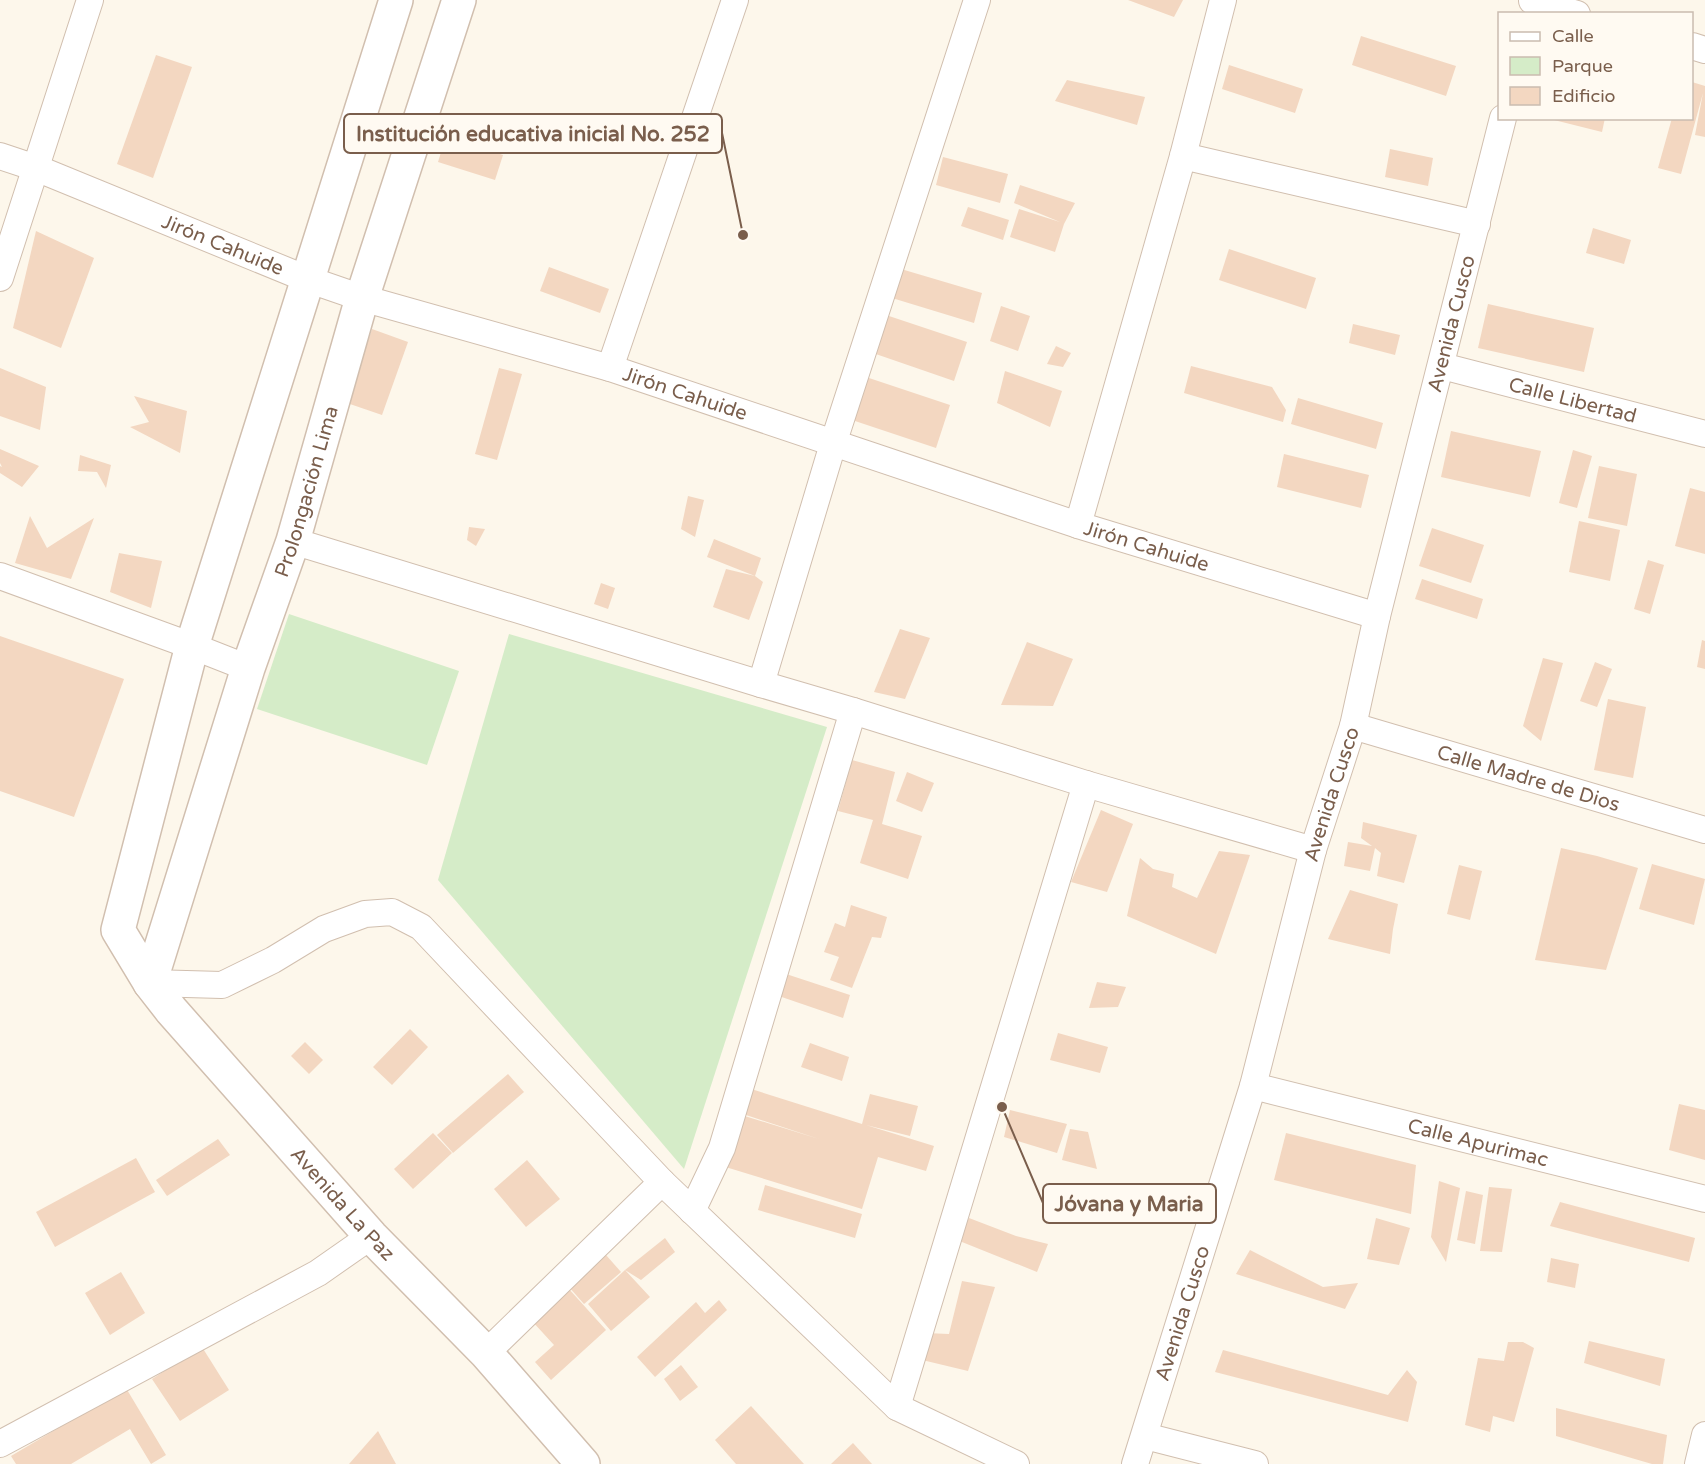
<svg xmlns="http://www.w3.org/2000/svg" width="1705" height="1464" font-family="'Varela Round',sans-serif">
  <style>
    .green { fill: #d5ecc8 }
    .building { fill: #f3d7c1 }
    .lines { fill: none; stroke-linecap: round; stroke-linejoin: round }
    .minor-casing { stroke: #d1bfaf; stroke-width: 28 }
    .tertiary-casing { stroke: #d1bfaf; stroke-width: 36 }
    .minor { stroke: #fff; stroke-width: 26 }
    .tertiary { stroke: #fff; stroke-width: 33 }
    .labels { text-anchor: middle; stroke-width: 4.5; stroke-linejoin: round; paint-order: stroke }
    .street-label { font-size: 20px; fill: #7a5e4c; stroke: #fffaf2 }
    .leader { fill: none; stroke: #7a5e4c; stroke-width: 2 }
    .callout-dot { fill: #7a5e4c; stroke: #fffaf2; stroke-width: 2 }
    .callout { fill: #fffaf2; stroke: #7a5e4c; stroke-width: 2 }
    .callout-label { font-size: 21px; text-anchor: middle; font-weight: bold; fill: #7a5e4c }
  </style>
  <rect width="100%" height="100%" fill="#fdf7eb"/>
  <g class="green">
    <path d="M289 614 459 671 427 765 257 709Z"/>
    <path d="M509 634 827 727 684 1169 438 880Z"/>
  </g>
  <g class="building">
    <path d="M1128 0H1183L1174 17Z"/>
    <path d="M1361 36 1456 66 1446 96 1352 65Z"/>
    <path d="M156 55 192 67 153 178 117 164Z"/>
    <path d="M1229 65 1303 89 1295 113 1222 89Z"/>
    <path d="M1067 80 1145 97 1137 125 1055 101Z"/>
    <path d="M1692 82 1705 86V137L1695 135 1703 93 1681 174 1658 168 1672 118H1692Z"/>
    <path d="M1546 118H1605L1602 132Z"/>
    <path d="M446 136 503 155 495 180 438 162Z"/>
    <path d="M1390 149 1433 158 1428 186 1385 177Z"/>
    <path d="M943 157 1008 174 1000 203 936 185Z"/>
    <path d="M1020 185 1075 203 1064 224 1055 252 1010 237 1019 209 1060 222 1014 203Z"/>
    <path d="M968 207 1009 220 1003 240 961 226Z"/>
    <path d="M1593 228 1631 240 1624 264 1586 253Z"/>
    <path d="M36 231 94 258 61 348 13 328Z"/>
    <path d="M1229 249 1316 278 1306 309 1219 280Z"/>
    <path d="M549 267 609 289 600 313 540 291Z"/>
    <path d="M901 269 982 293 974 323 892 298Z"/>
    <path d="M1488 304 1594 328 1584 372 1478 348Z"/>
    <path d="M1001 306 1030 316 1018 351 990 341Z"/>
    <path d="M883 314 967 342 954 381 870 352Z"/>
    <path d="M1353 324 1400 335 1395 355 1349 343Z"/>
    <path d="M372 329 408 342 382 415 347 403Z"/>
    <path d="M1056 346 1071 353 1063 367 1047 364Z"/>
    <path d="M1191 366 1272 387 1286 410 1283 422 1184 393Z"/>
    <path d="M0 368 46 387 40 430 0 416Z"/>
    <path d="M499 368 522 374 497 460 475 454Z"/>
    <path d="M1005 371 1062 391 1050 427 997 403Z"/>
    <path d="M866 377 950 405 936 448 852 420Z"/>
    <path d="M134 396 187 411 180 453 130 427 149 422Z"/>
    <path d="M1298 398 1383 423 1376 449 1291 424Z"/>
    <path d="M1451 431 1541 451 1530 497 1441 477Z"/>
    <path d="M0 449 39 466 22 487 0 473V466L2 467 0 463Z"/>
    <path d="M1573 450 1592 456 1577 508 1559 503Z"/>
    <path d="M1284 454 1369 475 1361 508 1277 487Z"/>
    <path d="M80 455 111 465 106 488 97 472 78 471Z"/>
    <path d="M1599 466 1637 474 1627 526 1588 518Z"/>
    <path d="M1690 488 1705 492V554L1675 546Z"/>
    <path d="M688 496 704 500 695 537 681 529Z"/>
    <path d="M30 516 47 548 94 518 71 579 15 563Z"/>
    <path d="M1579 521 1620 530 1610 581 1569 572Z"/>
    <path d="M469 527 485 529 476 546 467 540Z"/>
    <path d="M1432 528 1484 545 1471 583 1419 566Z"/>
    <path d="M714 539 761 558 755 576 763 582 749 620 713 607 726 569 755 576 707 557Z"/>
    <path d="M119 553 162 561 151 608 110 592Z"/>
    <path d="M1648 560 1664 565 1650 614 1634 609Z"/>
    <path d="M1422 579 1483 599 1477 619 1415 599Z"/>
    <path d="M601 583 615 588 608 609 594 604Z"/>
    <path d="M900 629 930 638 905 699 874 692Z"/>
    <path d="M0 636 124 679 74 817 0 791Z"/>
    <path d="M1702 640 1705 641V669L1697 667Z"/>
    <path d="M1027 642 1073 659 1053 706 1001 705Z"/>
    <path d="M1543 658 1563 663 1541 741 1523 726Z"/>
    <path d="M1595 662 1612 669 1597 707 1580 701Z"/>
    <path d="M1608 699 1646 707 1633 778 1594 770Z"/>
    <path d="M852 760 895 772 882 824 922 836 908 879 860 863 873 820 838 811Z"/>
    <path d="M907 772 934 783 922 812 896 801Z"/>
    <path d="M1101 810 1133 824 1107 892 1071 882Z"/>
    <path d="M1363 822 1417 835 1404 883 1377 876 1381 853 1375 848 1370 871 1344 866 1348 842 1372 846 1361 838Z"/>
    <path d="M1561 848 1597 856 1638 868 1606 970 1535 960Z"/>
    <path d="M1219 851 1250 855 1216 954 1127 916 1140 858 1153 869 1174 874 1172 887 1197 898Z"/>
    <path d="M1652 864 1705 879 1694 925 1639 909Z"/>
    <path d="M1459 865 1482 871 1470 920 1447 914Z"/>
    <path d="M1350 890 1398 904 1393 929 1390 954 1328 939Z"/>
    <path d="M851 905 887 917 881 938 872 937 852 988 830 980 839 957 824 952 835 923 845 927Z"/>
    <path d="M777 971 850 995 843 1018 770 993Z"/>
    <path d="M1097 982 1126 987 1118 1007 1089 1008Z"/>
    <path d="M410 1029 428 1047 392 1085 373 1067Z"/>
    <path d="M1058 1033 1108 1047 1100 1073 1050 1060Z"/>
    <path d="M305 1042 323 1060 309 1074 291 1056Z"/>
    <path d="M810 1043 849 1057 842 1081 801 1067Z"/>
    <path d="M508 1074 524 1092 453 1153 437 1135Z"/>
    <path d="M745 1087 862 1124 870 1094 918 1106 910 1136 866 1125 934 1146 926 1171 878 1157 862 1209 719 1165 735 1113 819 1139 737 1112Z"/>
    <path d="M1679 1104 1705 1110V1160L1669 1150Z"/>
    <path d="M1010 1110 1067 1124 1057 1153 1004 1137Z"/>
    <path d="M1070 1129 1088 1132 1097 1169 1062 1160Z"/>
    <path d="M433 1133 452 1153 413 1189 394 1169Z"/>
    <path d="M1286 1133 1416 1165 1411 1214 1274 1180Z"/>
    <path d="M218 1139 230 1155 167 1196 156 1180Z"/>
    <path d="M136 1158 155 1192 55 1247 36 1212Z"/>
    <path d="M527 1160 560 1199 526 1227 494 1189Z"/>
    <path d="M1439 1181 1460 1188 1446 1262 1431 1237Z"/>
    <path d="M765 1185 862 1214 855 1238 758 1210Z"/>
    <path d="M1489 1187 1512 1189 1502 1252 1480 1251Z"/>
    <path d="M1466 1191 1483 1195 1475 1244 1457 1240Z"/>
    <path d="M1560 1202 1695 1238 1689 1262 1550 1226Z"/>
    <path d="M969 1218 1016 1236 1048 1244 1037 1272 957 1240Z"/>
    <path d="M1376 1218 1410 1228 1399 1265 1367 1259Z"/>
    <path d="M665 1238 675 1252 641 1280 625 1270 650 1297 611 1331 588 1304 625 1270Z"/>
    <path d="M1250 1250 1323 1287 1358 1283 1345 1309 1236 1274Z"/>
    <path d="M606 1255 621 1272 584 1304 569 1287Z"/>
    <path d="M1551 1258 1579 1264 1575 1288 1547 1282Z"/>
    <path d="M121 1272 145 1313 110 1335 85 1293Z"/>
    <path d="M962 1281 995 1287 968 1371 918 1359 926 1333 949 1334Z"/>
    <path d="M568 1288 606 1330 551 1380 535 1362 554 1345 532 1321Z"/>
    <path d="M719 1300 727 1310 655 1377 637 1357 696 1302 705 1313Z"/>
    <path d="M1589 1341 1665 1359 1660 1386 1584 1363Z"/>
    <path d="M1508 1342H1523L1534 1348 1514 1422 1493 1416 1490 1432 1465 1425 1478 1358 1504 1361Z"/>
    <path d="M202 1347 229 1390 180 1421 152 1379Z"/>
    <path d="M1223 1350 1388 1395 1407 1370 1417 1382 1408 1422 1215 1372Z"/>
    <path d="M681 1365 698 1387 680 1401 664 1379Z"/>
    <path d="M126 1388 166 1455 151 1464 130 1429 71 1464H16L11 1456Z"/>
    <path d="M751 1406 804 1464H736L715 1440Z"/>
    <path d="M1556 1408 1667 1435 1663 1464H1652L1556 1436Z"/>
    <path d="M378 1431 396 1464H349Z"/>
    <path d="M853 1443 872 1464H831Z"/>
  </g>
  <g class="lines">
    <defs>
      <g id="minor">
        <path d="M1532 1 1577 14"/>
        <path d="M1692 46 1705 50"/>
        <path id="s1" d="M0 156 36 168 307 279 362 298 610 368 1078 525 1377 616"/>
        <path d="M1183 156 1477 224"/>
        <path d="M0 278 90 0"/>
        <path id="s2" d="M1442 366 1705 434"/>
        <path d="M610 368 735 0"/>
        <path d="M1078 525 1183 156 1223 0"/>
        <path d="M293 541 761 684 853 711 1086 784 1313 850"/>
        <path d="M0 576 192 646 248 668"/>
        <path d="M761 684 833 444 977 0"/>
        <path id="s3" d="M1353 726 1705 830"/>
        <path d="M150 983 222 985 273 960 324 929 365 914 392 912 421 927 662 1182 897 1407 1016 1464"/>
        <path id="s4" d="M1253 1086 1705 1199"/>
        <path d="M692 1211 722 1148 853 711"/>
        <path d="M486 1353 662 1182"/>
        <path d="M897 1407 1086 784"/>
        <path d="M1145 1436 1255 1464"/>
        <path d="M0 1444 318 1273 371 1236"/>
        <path id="s5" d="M1135 1464 1253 1086 1313 850 1353 726 1377 616 1503 118"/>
        <path d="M1698 1464 1705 1435"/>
      </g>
      <g id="tertiary">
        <path id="s6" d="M396 0 192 646 118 930 150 983 171 1010 371 1236 486 1353 583 1464"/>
        <path id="s7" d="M150 983 248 668 293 541 362 298 459 0"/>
      </g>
    </defs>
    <use href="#minor" class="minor-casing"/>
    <use href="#tertiary" class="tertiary-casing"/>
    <use href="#minor" class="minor"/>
    <use href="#tertiary" class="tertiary"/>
  </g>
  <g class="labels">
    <g class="street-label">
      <text dy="7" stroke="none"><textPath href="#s1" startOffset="240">Jirón Cahuide</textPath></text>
      <text dy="7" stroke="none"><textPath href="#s5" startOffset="1184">Avenida Cusco</textPath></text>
      <text dy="7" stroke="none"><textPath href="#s1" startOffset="726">Jirón Cahuide</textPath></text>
      <text dy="7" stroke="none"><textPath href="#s2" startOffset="135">Calle Libertad</textPath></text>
      <text dy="7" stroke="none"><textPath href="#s7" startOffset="516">Prolongación Lima</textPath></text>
      <text dy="7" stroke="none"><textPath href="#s1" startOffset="1212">Jirón Cahuide</textPath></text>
      <text dy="7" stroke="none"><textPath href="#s3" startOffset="183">Calle Madre de Dios</textPath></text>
      <text dy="7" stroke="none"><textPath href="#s5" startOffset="698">Avenida Cusco</textPath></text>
      <text dy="7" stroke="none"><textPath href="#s4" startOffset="232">Calle Apurimac</textPath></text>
      <text dy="7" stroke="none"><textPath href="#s6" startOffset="1326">Avenida La Paz</textPath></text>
      <text dy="7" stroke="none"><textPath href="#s5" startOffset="158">Avenida Cusco</textPath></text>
    </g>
  </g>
  <path class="leader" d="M743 235L722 133M1002 1107L1043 1203"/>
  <g class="callout-dot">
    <circle cx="743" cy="235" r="6"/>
    <circle cx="1002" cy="1107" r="6"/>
  </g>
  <g class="callout">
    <rect x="344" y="114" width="378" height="39" rx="6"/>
    <rect x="1043" y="1184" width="173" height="39" rx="6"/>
  </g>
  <g class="callout-label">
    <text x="533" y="141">Institución educativa inicial No. 252</text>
    <text x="1129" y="1211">Jóvana y Maria</text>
  </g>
  <rect x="1498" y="12" width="195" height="108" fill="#fffaf2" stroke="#cabcb0" stroke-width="1.5"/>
  <rect x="1510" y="32" width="30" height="9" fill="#ffffff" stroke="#cabcb0" stroke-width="1.5"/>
  <text x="1552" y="42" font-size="18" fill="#7a5e4c">Calle</text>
  <rect x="1510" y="57" width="30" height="18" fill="#d5ecc8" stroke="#cabcb0" stroke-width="1.5"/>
  <text x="1552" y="72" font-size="18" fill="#7a5e4c">Parque</text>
  <rect x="1510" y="87" width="30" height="18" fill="#f3d7c1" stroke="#cabcb0" stroke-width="1.5"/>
  <text x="1552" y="102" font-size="18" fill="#7a5e4c">Edificio</text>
</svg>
